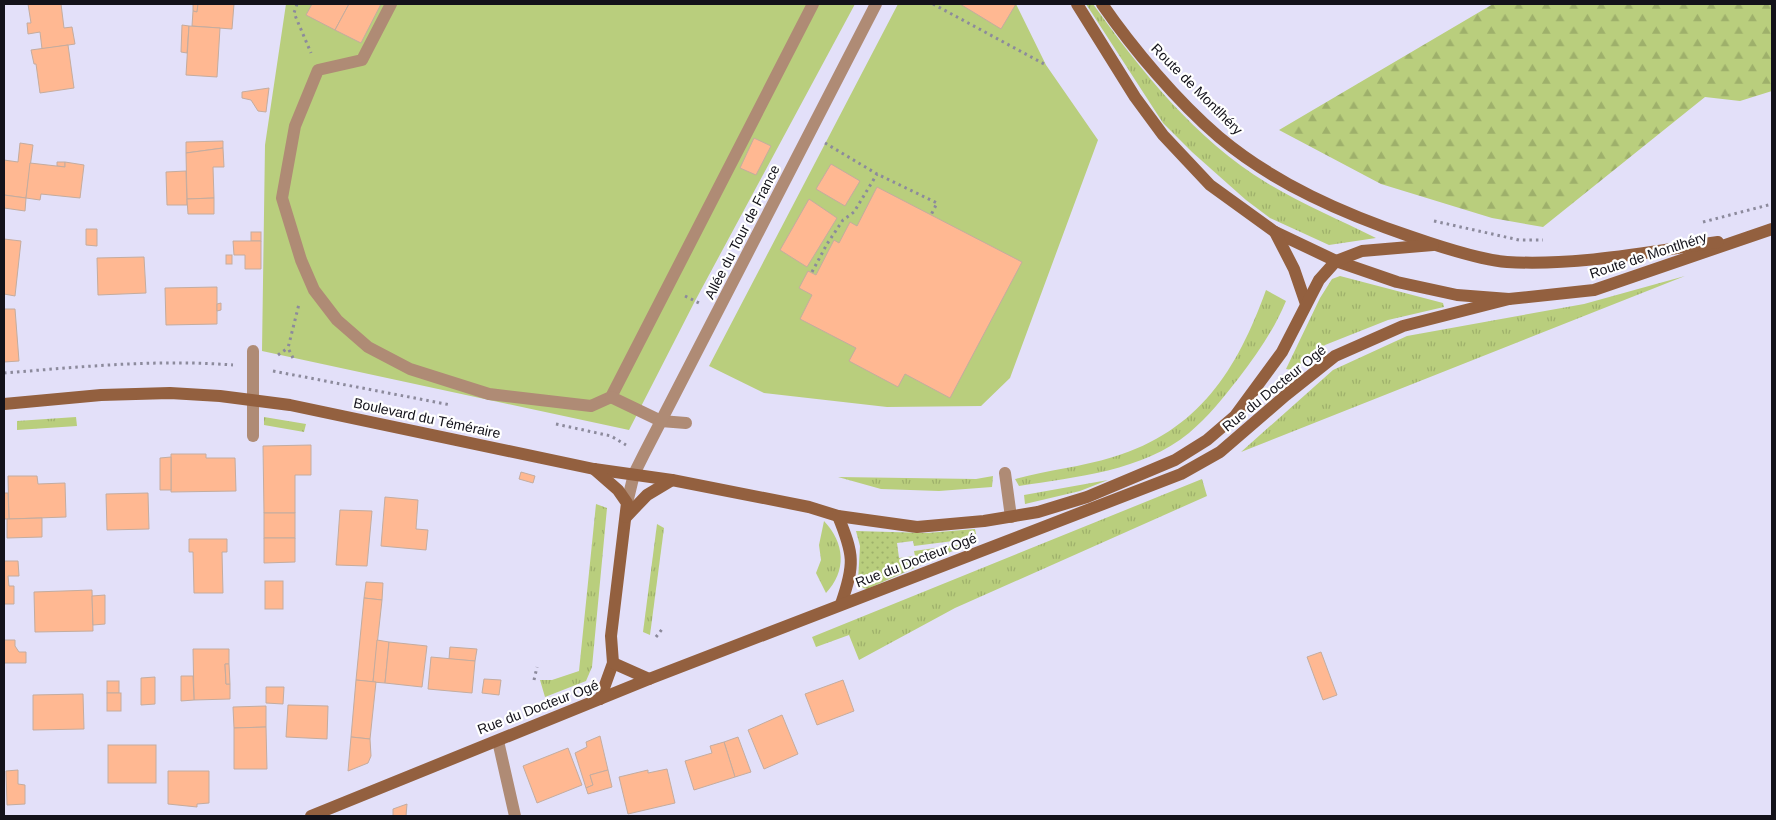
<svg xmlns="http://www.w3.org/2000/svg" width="1776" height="820" font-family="Arial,sans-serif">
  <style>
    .grass { fill: url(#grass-tufts) }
    .forest { fill: url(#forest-firs) }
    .park { fill: #b9ce7d }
    .garden { fill: url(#garden-dots) }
    .building { fill: #ffb892; stroke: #c4ac9f }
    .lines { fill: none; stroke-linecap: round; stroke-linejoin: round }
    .path { stroke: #8c8a9c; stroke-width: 3; stroke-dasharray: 2.5 4; stroke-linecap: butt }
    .service { stroke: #af8b75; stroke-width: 12 }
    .minor { stroke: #af8b75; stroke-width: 12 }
    .secondary { stroke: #93603f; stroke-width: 12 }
    .labels { text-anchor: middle; stroke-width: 4.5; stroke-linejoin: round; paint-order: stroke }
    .street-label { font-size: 14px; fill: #13121a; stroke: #fff }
  </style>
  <defs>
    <pattern id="grass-tufts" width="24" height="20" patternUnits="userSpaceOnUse" patternTransform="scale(1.25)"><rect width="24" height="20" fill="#b9ce7d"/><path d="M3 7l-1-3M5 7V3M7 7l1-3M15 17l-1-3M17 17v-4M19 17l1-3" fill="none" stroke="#9eb06b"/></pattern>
    <pattern id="forest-firs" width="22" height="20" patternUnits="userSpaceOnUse" patternTransform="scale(1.25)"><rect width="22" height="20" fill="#b9ce7d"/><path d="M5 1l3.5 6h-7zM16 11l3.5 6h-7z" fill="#9eb06b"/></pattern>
    <pattern id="garden-dots" width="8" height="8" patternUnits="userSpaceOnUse" patternTransform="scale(1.25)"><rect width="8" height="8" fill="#b9ce7d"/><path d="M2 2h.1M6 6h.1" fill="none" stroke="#9eb06b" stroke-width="1.8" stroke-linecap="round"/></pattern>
  </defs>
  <rect width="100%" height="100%" fill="#e3e0f9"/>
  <g class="grass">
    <path d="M1086 4H1093C1141 71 1195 139 1267 183 1301 204 1340 220 1376 238L1329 245 1270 218 1246 200 1192 152 1163 123Z"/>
    <path d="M1340 276 1443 303 1444 307 1388 320 1325 345 1292 370 1286 369 1320 298 1332 279Z"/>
    <path d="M1685 276 1241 452 1333 370 1407 336 1584 304Z"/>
    <path d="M1266 290 1286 301C1274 330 1257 354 1238 379 1223 398 1208 417 1189 433 1143 471 1076 477 1019 486L1015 479C1048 470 1081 467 1113 457 1199 431 1237 370 1266 290Z"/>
    <path d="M76 417 77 426 17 430V421Z"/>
    <path d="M264 417 306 424 304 432 264 425Z"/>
    <path d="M993 476 992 487 939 491 881 489 838 477 976 479Z"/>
    <path d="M1202 479 1207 496 955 608 859 660 849 635 816 647 812 637Z"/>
    <path d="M1108 480 1080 491 1025 504 1024 495Z"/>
    <path d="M596 504 607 508 592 667 586 681 545 697 540 680H552L579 671Z"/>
    <path d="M824 521C845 543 847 571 826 593L816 573 821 560 819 545Z"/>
    <path d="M657 524 664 528 650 635 643 632Z"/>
  </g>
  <path class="forest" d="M1493 4H1772V91L1740 101 1705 97 1543 227 1492 218 1381 184 1279 130Z"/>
  <g class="park">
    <path d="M286 4H855L695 301 629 430 262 351 265 145Z"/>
    <path d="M898 4H1016L1046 65 1098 140 1010 378 981 406 887 407 764 393 709 366Z"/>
  </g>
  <path class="garden" d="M975 529 976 534 961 540 914 546 913 541 897 543 899 558 915 556 914 551 963 544 964 546 867 589 863 588 858 581 860 546 856 531 927 533Z"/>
  <g class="building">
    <path d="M28 4H61L64 28 72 27 75 44 42 49 40 32 28 34 27 23H31Z"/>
    <path d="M193 4H198L197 12 193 11Z"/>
    <path d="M198 4H234L232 29 192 26 193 11 197 12Z"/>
    <path d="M312 4H349L335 30 306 15Z"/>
    <path d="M349 4H381L361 43 335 30Z"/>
    <path d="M960 4H1016L1001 29Z"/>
    <path d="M182 25 189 26 187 53 181 52Z"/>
    <path d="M189 26 220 28 217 77 186 75Z"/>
    <path d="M68 45 74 88 40 93 36 64H34L31 50Z"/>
    <path d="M269 88 266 112 258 111 251 100 242 98V92Z"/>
    <path d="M754 138 771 146 756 175 740 168Z"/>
    <path d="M223 141V148L186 153V142Z"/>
    <path d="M20 143 33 145 26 198 4 195V160L18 162Z"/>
    <path d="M223 148 224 167H213L214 198 187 199 186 153Z"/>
    <path d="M57 162H65V167L57 166Z"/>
    <path d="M65 162 84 165 80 198 41 194 40 200 26 198 30 163 65 167Z"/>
    <path d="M831 164 860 181 845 206 816 189Z"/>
    <path d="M186 171 187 205H167L166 172Z"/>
    <path d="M877 187 1022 262 950 398 905 374 898 387 849 361 856 348 800 319 812 295 799 288 808 271 816 275 834 240 839 243 850 222 857 226Z"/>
    <path d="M4 195 26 198 25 211 4 208Z"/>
    <path d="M214 198V214H188L187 199Z"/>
    <path d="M809 199 837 218 807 267 780 250Z"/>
    <path d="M86 229H97V246L86 245Z"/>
    <rect x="251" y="232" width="10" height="9"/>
    <path d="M4 239 21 241 15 296 4 294Z"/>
    <path d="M233 241H261V269H245V255H234Z"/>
    <rect x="226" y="255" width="6" height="9"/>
    <path d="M144 257 146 293 98 295 97 258Z"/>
    <path d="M217 287V324L166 325 165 288Z"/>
    <path d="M221 303V310L217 311V304Z"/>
    <path d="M4 309H15L19 361 4 362Z"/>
    <path d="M311 445V475H295V513H264L263 446Z"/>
    <path d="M171 454H206V458H235L236 491 171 492Z"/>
    <path d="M171 457V490H160V458Z"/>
    <path d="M521 472 535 476 533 483 519 479Z"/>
    <path d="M8 476H37L38 484 65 483 66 517 9 519Z"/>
    <path d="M4 493H8L9 519H4Z"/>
    <path d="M148 493 149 529 107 530 106 494Z"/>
    <path d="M385 497 418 500 416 529 428 530 426 550 381 546Z"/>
    <path d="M340 510 372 511 367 566 336 565Z"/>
    <rect x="264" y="513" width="31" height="25"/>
    <path d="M42 518V537L7 538V519Z"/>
    <path d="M264 538H295V562L264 563Z"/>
    <path d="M189 539H227V552H222L223 593H194L193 552H189Z"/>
    <path d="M4 561H18L19 576H8L9 586H14V604H4Z"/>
    <rect x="265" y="581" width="18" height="28"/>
    <path d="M366 582 383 583 382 600 364 598Z"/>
    <path d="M92 590 93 631 35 632 34 592Z"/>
    <path d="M105 595V624L93 625 92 596Z"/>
    <path d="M364 598 382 600 373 682 356 680Z"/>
    <path d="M4 640H15V646L19 652H26V663H4Z"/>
    <path d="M377 640 389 642 385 683 373 682Z"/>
    <path d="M389 642 427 646 422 687 385 683Z"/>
    <path d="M450 647 477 649 475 661 449 659Z"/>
    <path d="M193 649H229V664H225L226 684H230V699L194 700Z"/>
    <path d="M1321 652 1337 695 1323 700 1307 657Z"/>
    <path d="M431 657 475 661 472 693 428 689Z"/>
    <path d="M225 664H229L230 684H226Z"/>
    <path d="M181 676H193L194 700 181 701Z"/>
    <path d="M155 677V704L141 705V678Z"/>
    <path d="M484 679 501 680 499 695 482 693Z"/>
    <path d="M356 680 376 682 370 739 351 737Z"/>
    <path d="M843 680 854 711 817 725 805 694Z"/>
    <rect x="107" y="681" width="12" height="12"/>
    <path d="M266 687H284L283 704 266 703Z"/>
    <rect x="107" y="693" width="14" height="18"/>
    <path d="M83 694 84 729 33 730V695Z"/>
    <path d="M288 705 328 706 327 739 286 737Z"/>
    <path d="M266 706V727L234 728 233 707Z"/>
    <path d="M782 715 798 754 764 769 748 730Z"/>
    <path d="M266 727 267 769H234V728Z"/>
    <path d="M600 736 608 770 590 775 593 785 586 788 575 753 587 747 586 742Z"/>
    <path d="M351 737 370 739 371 756 368 763 348 771Z"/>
    <path d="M738 737 751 772 735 777 724 742Z"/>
    <path d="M724 742 735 777 694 790 685 761 712 753 710 746Z"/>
    <rect x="108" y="745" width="48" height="38"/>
    <path d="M568 748 582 785 537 803 523 766Z"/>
    <path d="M667 769 675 803 628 814 619 777 648 770V773Z"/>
    <path d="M18 770V784L25 785V804L7 805 6 771Z"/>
    <path d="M608 770 612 787 588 794 586 788 593 785 590 775Z"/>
    <path d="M168 771H209V803L197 804V807L168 804Z"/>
    <path d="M407 804 406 816H393V809Z"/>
  </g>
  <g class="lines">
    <g class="path">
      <path d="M297 4 294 13 311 53"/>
      <path d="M933 4 1046 65"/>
      <path d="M825 143 877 174 937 203 931 215"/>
      <path d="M1434 221 1519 240H1543"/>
      <path d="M1703 222 1772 204"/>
      <path d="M812 272 827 244 843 220 854 212 877 174"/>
      <path d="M685 296 699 303"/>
      <path d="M278 355 288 348"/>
      <path d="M293 358 288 348 299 304"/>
      <path d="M273 371 451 405"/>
      <path d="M4 373C80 367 156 359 233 365"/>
      <path d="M556 424 611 436 626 445"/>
      <path d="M656 637 663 628"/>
      <path d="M534 680 537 667"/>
    </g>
    <g class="service">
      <path d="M391 4 362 60 318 70 295 126 282 198 301 260 314 290 337 320 368 347 410 369 489 394 591 406 611 397 813 4"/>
      <path d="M611 397 661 421 686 423"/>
      <path d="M253 436V351"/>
      <path d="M1005 473 1011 517"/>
    </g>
    <g class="minor">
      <path d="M627 503 634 474 644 454 876 4"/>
      <path d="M498 741 515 816"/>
    </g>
    <g class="secondary">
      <path d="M1077 4 1135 97 1163 135 1210 185 1275 232 1336 261 1397 282 1457 295 1509 299 1594 290 1772 229"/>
      <path d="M1102 4C1133 49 1177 101 1219 137 1275 184 1344 214 1412 237 1438 246 1481 260 1507 262 1578 266 1648 252 1718 242"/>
      <path d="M1275 232 1294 269 1306 304"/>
      <path d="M4 404 101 395 170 393 220 396 290 405 594 469 672 480 809 507 838 516 917 527 984 521 1038 512 1087 497 1175 460 1207 440 1235 416 1282 352 1319 280 1336 261 1362 251 1433 245"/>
      <path d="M594 469 618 490 627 503 611 636 613 663 600 699"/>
      <path d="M838 516C854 555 855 564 841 604"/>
      <path d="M626 517 647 495 672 480"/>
      <path d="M613 663 649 679"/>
      <path d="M311 816 649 679 1181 474 1220 452 1286 395 1335 356 1403 326 1509 299"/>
    </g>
  </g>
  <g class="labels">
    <g class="street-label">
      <text transform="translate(1197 89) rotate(45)" y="5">Route de Montlhéry</text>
      <text transform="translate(742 232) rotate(-63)" y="5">Allée du Tour de France</text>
      <text transform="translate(1648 255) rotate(-18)" y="5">Route de Montlhéry</text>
      <text transform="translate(1274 388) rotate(-39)" y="5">Rue du Docteur Ogé</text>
      <text transform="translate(427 418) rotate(12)" y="5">Boulevard du Téméraire</text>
      <text transform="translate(916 560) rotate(-21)" y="5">Rue du Docteur Ogé</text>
      <text transform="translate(538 707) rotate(-21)" y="5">Rue du Docteur Ogé</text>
    </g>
  </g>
  <rect width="1776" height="820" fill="none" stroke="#13121a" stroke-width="10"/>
</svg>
